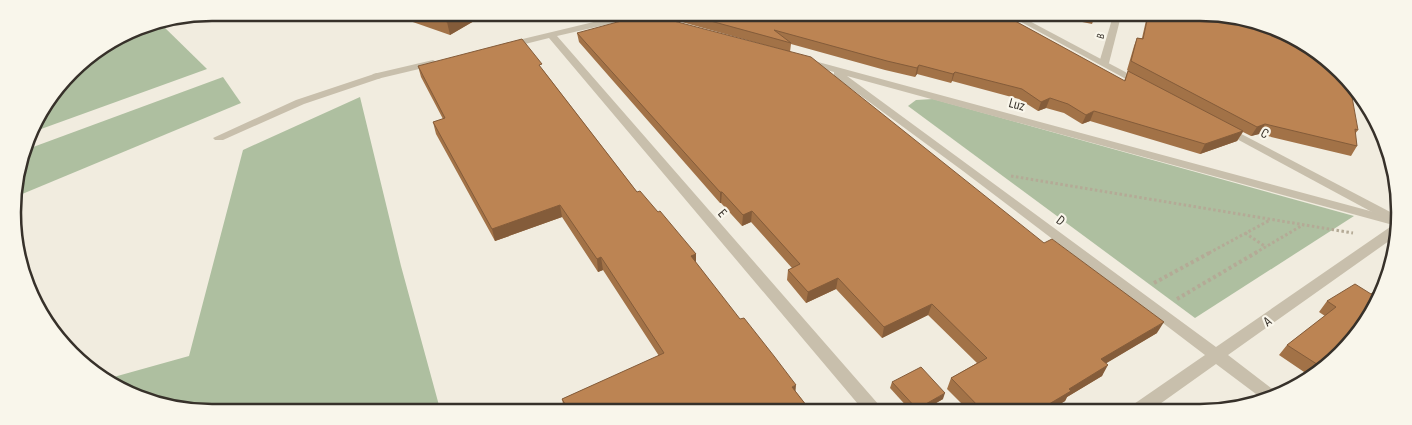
<svg xmlns="http://www.w3.org/2000/svg" width="1412" height="425" font-family="'Sofia Sans Condensed',sans-serif">
  <style>
    .green { fill: #aebfa0 }
    .lines { fill: none; stroke-linecap: round; stroke-linejoin: round }
    .path-far1 { stroke: #b4aa96; stroke-width: 3; stroke-dasharray: 2.5 2.5; stroke-linecap: butt }
    .path { stroke: #b4aa96; stroke-width: 4; stroke-dasharray: 3 3; stroke-linecap: butt }
    .service { fill: #c8bfac; fill-rule: evenodd }
    .minor { fill: #c8bfac; fill-rule: evenodd }
    .tertiary { fill: #c8bfac; fill-rule: evenodd }
    .wall { fill: #a27247 }
    .shaded-wall { fill: #845c3a }
    .building { fill: #bc8453; stroke: #845c3a }
    .labels { text-anchor: middle; stroke-width: 4.5; stroke-linejoin: round; paint-order: stroke }
    .far-street-label { font-size: 11px; fill: #37312a; stroke: #f9f6eb }
    .street-label { font-size: 14px; fill: #37312a; stroke: #f9f6eb }
    .rim { fill: none; stroke: #37312a; stroke-width: 2.5 }
  </style>
  <rect width="100%" height="100%" fill="#f1ecdf"/>
  <g class="green">
    <path d="M160 23 207 69 30 133 33 124 80 62 136 28Z"/>
    <path d="M223 77 241 103 15 197 14 187 25 150Z"/>
    <path d="M360 97 401 266 440 409H173L103 380 189 356 243 150Z"/>
    <path d="M933 99 1354 216 1195 318 908 106 916 100Z"/>
  </g>
  <g class="lines">
    <g class="path-far1">
      <path d="M1011 176 1353 233"/>
      <path d="M1245 233 1266 247"/>
      <path d="M1209 253 1270 220"/>
      <path d="M1255 253 1303 225"/>
    </g>
    <g class="path">
      <path d="M1154 283 1211 252"/>
      <path d="M1177 299 1257 252"/>
    </g>
    <path class="service" d="M377 73 382 76 381 78 304 104 223 140H215L213 138 296 100Z"/>
    <g class="minor">
      <path d="M627 14H644L660 21 655 24 635 18 557 36 879 405 881 410H863L549 38 509 48 504 45 506 43Z"/>
      <path d="M1113 16H1121L1109 63 1104 66 1099 63Z"/>
      <path d="M807 59 1396 218V236L1228 355 1280 395 1264 400 1216 364 1150 411H1129L1131 406 1205 355 963 171 834 76V72L804 64 802 62ZM847 76 1393 225 1216 347Z"/>
      <path d="M433 60 438 63 436 65 377 79 372 76 373 74Z"/>
      <path d="M1387 159H1390L1396 174V192L1390 188 1385 162Z"/>
    </g>
    <g class="tertiary">
      <path d="M1010 16H1020L1146 83 1141 86 1137 85Z"/>
      <path d="M1226 126 1396 215V225L1222 131 1221 129 1222 127Z"/>
    </g>
  </g>
  <g class="wall">
    <path d="M387 13 486 14 450 35Z"/>
    <path d="M666 14 1006 16 1124 81 1128 71 1127 70 1134 46 1137 38H1142L1147 16H1239L1358 130 1355 134 1357 146 1351 156 1259 134 1251 136 1243 132 1237 141 1200 154 1090 121 1082 124 1064 113 1046 108 1038 111 1019 99 952 81 951 83 917 74 915 77 885 70 791 44 790 52 667 18V15Z"/>
    <path d="M1053 16H1095L1092 24Z"/>
    <path d="M577 33 1157 333 1106 363 1102 376 1067 397 1065 401 1050 410H968L947 389 951 378 977 363 928 315 882 338 836 289 806 303 787 280 788 270 792 268 751 222 742 226 721 203H720L579 42Z"/>
    <path d="M418 66 543 70 637 192 658 212 696 254V263L810 410 564 409 562 399 659 356 603 270 598 272 562 217 495 241 436 134 433 122 443 119 421 77Z"/>
    <path d="M1371 294 1332 363 1310 376 1279 355 1287 345 1325 316 1319 312 1327 301Z"/>
    <path d="M892 382 943 399 924 410H910L890 388Z"/>
  </g>
  <g class="shaded-wall">
    <path d="M462 13 486 14 450 35 447 22Z"/>
    <path d="M919 65 917 74 915 77 917 68Z"/>
    <path d="M955 72 952 81 951 83 953 74Z"/>
    <path d="M1050 98 1046 108 1038 111 1041 102Z"/>
    <path d="M1094 111 1090 121 1082 124 1086 115Z"/>
    <path d="M1265 124 1259 134 1251 136 1257 127Z"/>
    <path d="M1243 131 1237 141 1200 154 1205 144Z"/>
    <path d="M720 192H722L721 203H720Z"/>
    <path d="M560 205 562 217 495 241 492 229Z"/>
    <path d="M752 211 751 222 742 226 743 215Z"/>
    <path d="M696 254V266L691 256Z"/>
    <path d="M601 257 603 270 598 272 597 259Z"/>
    <path d="M838 278 836 289 806 303 808 292Z"/>
    <path d="M932 304 928 315 882 338 884 327Z"/>
    <path d="M1164 322 1157 333 1095 370 1101 359Z"/>
    <path d="M1108 365 1102 376 1067 397 1065 401 1050 410H1039L1069 389Z"/>
    <path d="M796 385 795 397 792 387Z"/>
    <path d="M945 393 943 399 924 410H917V409Z"/>
  </g>
  <g class="building">
    <path d="M422 13H462L447 22Z"/>
    <path d="M647 14 811 57 1044 243 1052 239 1164 322 1101 359 1108 365 1069 389 1071 391 1039 410H982L951 378 987 358 932 304 884 327 838 278 808 292 788 270 800 264 752 211 743 215 722 192H720L577 33Z"/>
    <path d="M685 14 1006 16 1125 81 1128 71 1243 131 1205 144 1094 111 1086 115 1068 104 1050 98 1041 102 1022 89 955 72 953 74 919 65 917 68 887 61 774 30 791 43Z"/>
    <path d="M1080 16H1095L1094 19Z"/>
    <path d="M1148 16H1239L1311 46 1350 86 1358 130 1355 129 1357 146 1265 124 1257 127 1131 61 1137 38 1143 39Z"/>
    <path d="M522 39 542 64 539 65 637 192 640 191 658 212 660 211 696 254 691 256 740 319 744 318 774 356 796 385 792 387 810 410 568 409 562 399 664 353 601 257 597 259 560 205 492 229 433 122 445 118 418 66Z"/>
    <path d="M1355 284 1371 294 1383 285 1373 312 1332 363 1323 368 1287 345 1336 307 1327 301Z"/>
    <path d="M921 367 945 393 917 409 892 382Z"/>
  </g>
  <g class="labels">
    <g class="far-street-label">
      <text transform="translate(1100 36) rotate(-74)" y="4">B</text>
    </g>
    <g class="street-label">
      <text transform="translate(1017 104) rotate(15)" y="5">Luz</text>
      <text transform="translate(1265 133) rotate(28)" y="5">C</text>
      <text transform="translate(723 213) rotate(49)" y="5">E</text>
      <text transform="translate(1061 220) rotate(37)" y="5">D</text>
      <text transform="translate(1267 321) rotate(-35)" y="5">A</text>
    </g>
  </g>
  <path d="M0 0H1412V425H0ZM212 21H1200A191 191 0 0 1 1391 212V213A191 191 0 0 1 1200 404H212A191 191 0 0 1 21 213V212A191 191 0 0 1 212 21Z" fill="#f9f6eb" fill-rule="evenodd"/>
  <path class="rim" d="M212 21H1200A191 191 0 0 1 1391 212V213A191 191 0 0 1 1200 404H212A191 191 0 0 1 21 213V212A191 191 0 0 1 212 21Z"/>
</svg>
